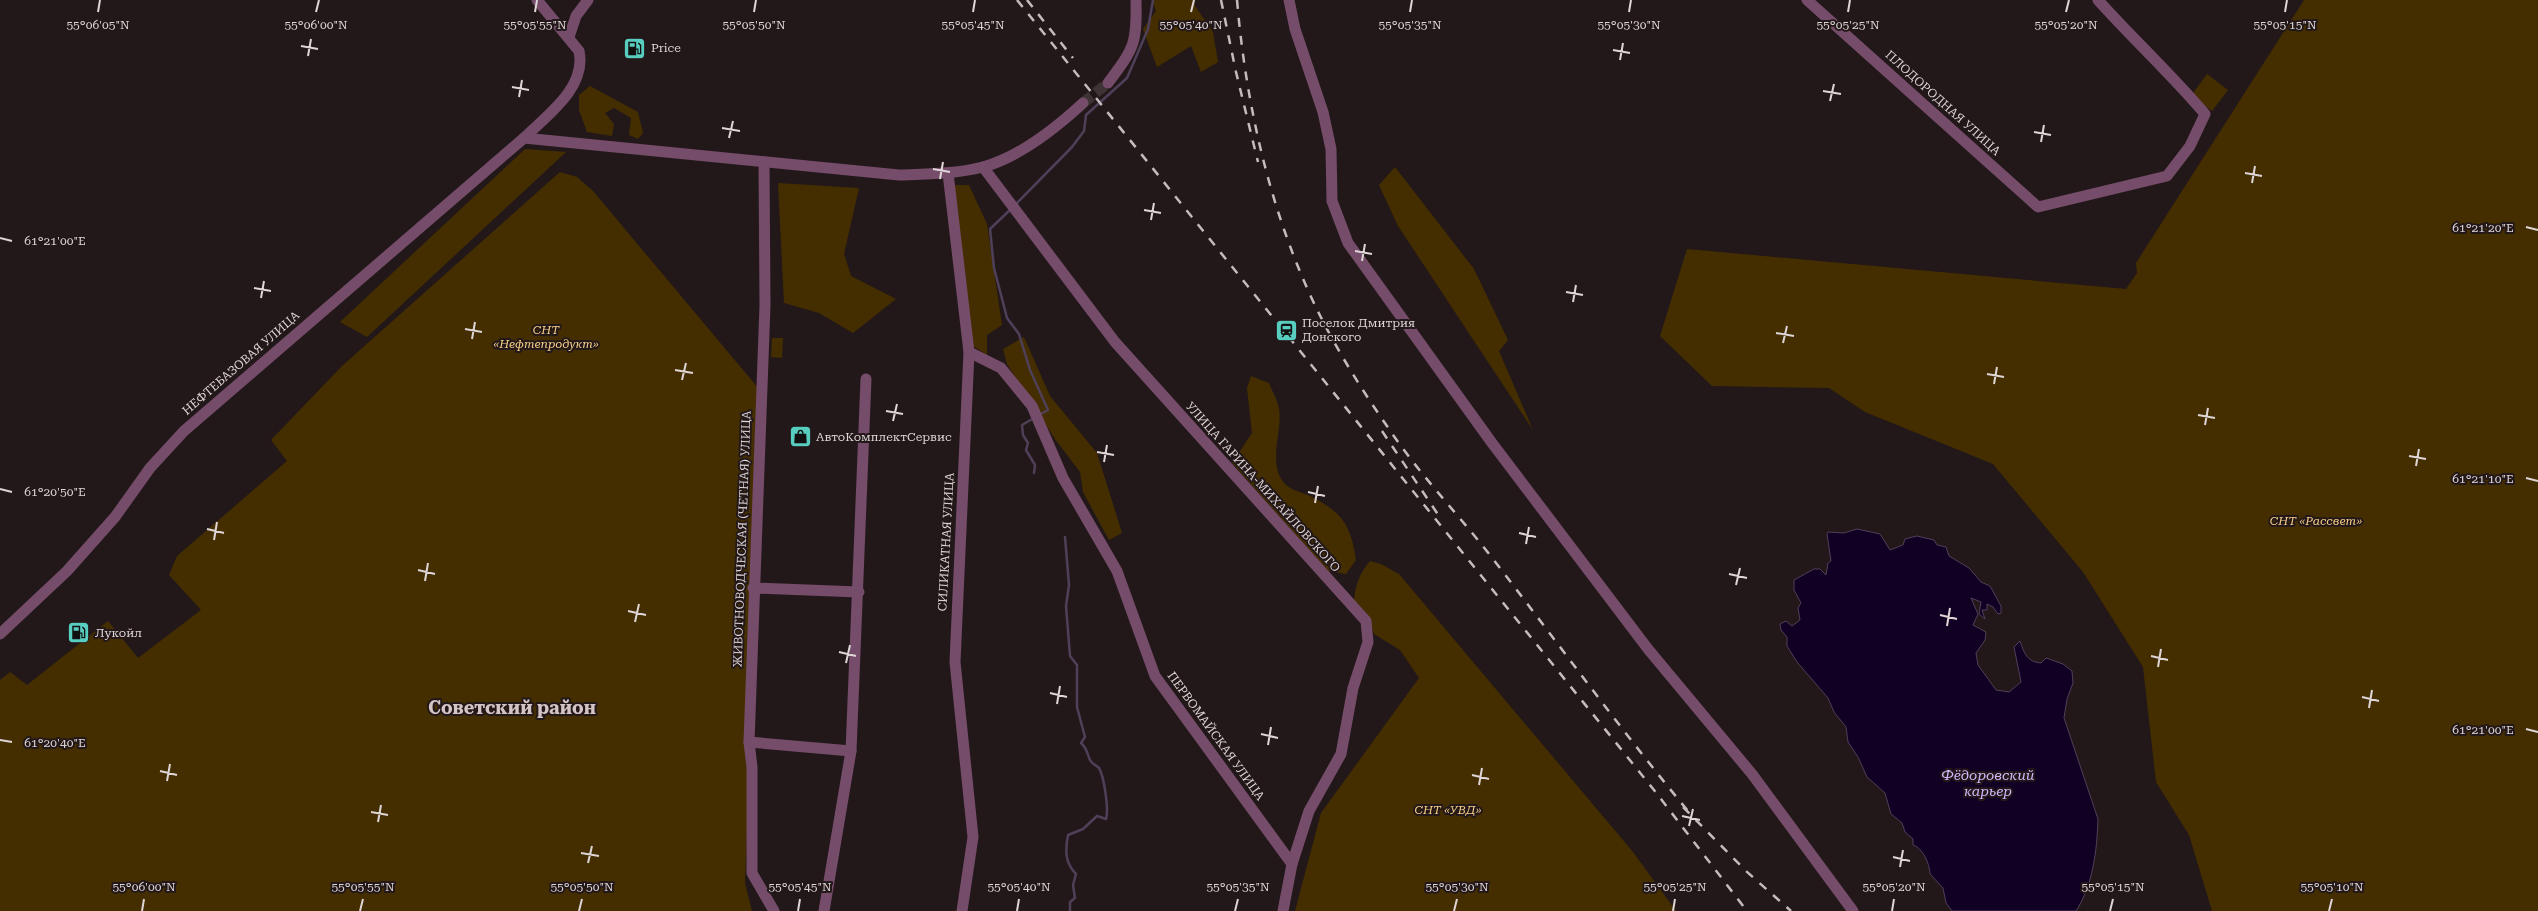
<svg xmlns="http://www.w3.org/2000/svg" width="2538" height="911" font-family="'Roboto Serif',serif">
  <style>
    .green { fill: #442e00 }
    .water { fill: #120024; stroke: #4f4059 }
    .lines { fill: none; stroke-linecap: round; stroke-linejoin: round }
    .stream { stroke: #4f4059; stroke-width: 2.5 }
    .minor-tunnel { stroke: #3f3435; stroke-width: 11; stroke-dasharray: 11 5.5; stroke-linecap: butt }
    .minor { stroke: #754c69; stroke-width: 11 }
    .rail { stroke: #c5bbbc; stroke-width: 2.5; stroke-dasharray: 9 9; stroke-linecap: butt }
    .ticks { fill: none; stroke: #ded5d6; stroke-width: 2 }
    .labels { text-anchor: middle; stroke-width: 4; stroke-linejoin: round; paint-order: stroke }
    .poi-label { font-size: 12px; fill: #ded5d6; stroke: #231819; text-anchor: start }
    .street-label { font-size: 12px; fill: #ded5d6; stroke: #231819 }
    .park-label { font-size: 12px; font-style: italic; fill: #f8cf87; stroke: #231819 }
    .water-label { font-size: 14px; font-style: italic; fill: #d3b6fc; stroke: #231819 }
    .district-label { font-size: 18px; font-weight: bold; fill: #d4c4c5; stroke: #231819 }
    .ticks-label { font-size: 12px; text-anchor: middle; fill: #ded5d6; stroke: #231819; stroke-width: 4; stroke-linejoin: round; paint-order: stroke }
  </style>
  <rect width="100%" height="100%" fill="#231819"/>
  <g class="green">
    <path d="M1152 0H1195V6L1213 32 1218 62 1201 72 1191 46 1157 67 1143 29 1156 11Z"/>
    <path d="M2304 0H2538V911H2212L2189 835 2156 782 2143 667 2083 572 1993 464 1865 412 1829 388 1712 386 1660 336 1687 249 2126 289 2137 273 2136 263Z"/>
    <path d="M2207 74 2228 90 2212 111 2191 96Z"/>
    <path d="M590 86 638 112 643 133 638 139 629 135 631 118 614 108 605 113 614 124 612 136 587 132 579 110V95Z"/>
    <path d="M525 149 566 152 367 337 340 322Z"/>
    <path d="M1395 167 1474 269 1508 340 1499 351 1533 430 1398 226 1379 185Z"/>
    <path d="M560 172 577 177 593 191 764 395 745 883 752 911H0V680L10 672 27 685 108 621 138 658 201 610 169 575 177 556 287 461 271 440 342 366Z"/>
    <path d="M778 183 859 188 844 254 851 276 896 299 853 333 819 313 784 303Z"/>
    <path d="M953 185H969L987 224 1002 325 987 335V355L973 346Z"/>
    <path d="M1024 337 1050 396 1097 453 1122 533 1109 540 1083 492 1080 472 1055 439 1007 364 1003 349Z"/>
    <path d="M772 338H783L782 358 771 357Z"/>
    <path d="M1251 376 1269 383C1272 391 1277 399 1279 408 1283 432 1266 465 1286 485 1292 490 1303 493 1310 496 1342 512 1351 525 1356 560L1346 574 1328 571 1232 463 1252 433 1247 388Z"/>
    <path d="M1370 561 1381 564 1399 574 1633 852 1676 911H1295L1321 813 1419 678 1400 650 1374 634 1368 615 1354 600C1356 584 1359 574 1370 561Z"/>
  </g>
  <path class="water" d="M1857 529 1880 534 1890 550 1903 545 1905 539 1917 536 1934 540 1937 545 1946 547 1949 556 1969 568 1981 582 1990 586 2001 606V613L1998 614 1993 607 1987 604V610H1982L1985 619 1979 614 1981 602 1971 598 1978 614 1973 625 1986 632 1985 640 1976 653 1978 665 1996 690 2009 692 2021 682 2014 647 2020 641C2024 653 2027 662 2041 663L2046 658 2063 664 2072 671 2073 683 2067 699 2064 718 2098 819C2097 850 2093 885 2076 911H1952L1946 903 1943 888 1930 874C1930 864 1922 847 1913 845V839L1905 832 1902 823 1891 814 1885 793 1867 777 1858 757 1848 742 1846 727 1834 712 1828 698 1797 662 1787 646V637L1781 630 1780 624 1786 621 1792 626 1800 620 1798 608 1801 603 1794 590V580L1814 569H1820L1826 575 1828 563 1831 561 1827 534 1828 532 1844 533Z"/>
  <g class="lines">
    <g class="stream">
      <path d="M1015 205 1072 147 1084 131 1086 115 1127 78 1148 29 1153 0"/>
      <path d="M1011 209 990 229 994 268 1007 318 1019 334 1030 370 1048 410 1039 415"/>
      <path d="M1034 473 1035 465 1026 450 1028 443 1023 435 1022 425 1034 418"/>
      <path d="M1065 537 1069 585 1066 606 1070 656 1077 665V707L1085 737 1081 743C1087 748 1087 753 1090 760 1092 764 1096 765 1099 768 1104 776 1109 810 1106 819L1097 816 1083 829 1068 835C1065 851 1065 863 1076 874L1073 885 1075 898 1070 902V911"/>
    </g>
    <path class="minor-tunnel" d="M1083 103 1108 83"/>
    <g class="minor">
      <path d="M1289 0 1295 29 1323 112 1331 149 1332 201 1348 243 1492 443 1648 649 1752 774 1853 911"/>
      <path d="M1807 0 2038 207 2167 176 2190 146 2205 114C2171 74 2133 39 2098 0"/>
      <path d="M569 37 576 16 588 0"/>
      <path d="M1108 83C1134 48 1137 45 1136 0"/>
      <path d="M524 138 899 175C927 174 955 174 983 167 1019 157 1056 128 1083 103"/>
      <path d="M764 162 765 305 749 742 752 767V873L774 911"/>
      <path d="M983 167 1115 342 1366 621 1368 642 1353 688 1341 754 1309 811 1292 864"/>
      <path d="M948 173 969 352 955 662 973 837 962 911"/>
      <path d="M969 352 1001 368 1032 406 1063 478 1117 571 1155 676 1292 864 1283 911"/>
      <path d="M753 588 859 592"/>
      <path d="M0 634 67 571 115 517 150 468 184 431 524 138C546 116 587 88 579 51L537 0"/>
      <path d="M749 742 851 751"/>
      <path d="M824 911 851 751 866 379"/>
    </g>
    <g class="rail">
      <path d="M1017 0 1654 790 1747 911"/>
      <path d="M1027 0 1073 58"/>
      <path d="M1221 0 1236 72 1258 162"/>
      <path d="M1237 0C1245 95 1266 193 1304 281 1326 333 1357 383 1389 429 1420 475 1459 515 1493 559 1558 643 1620 729 1688 811"/>
      <path d="M1382 431 1439 516"/>
      <path d="M1683 807 1746 871 1791 911"/>
    </g>
  </g>
  <path class="ticks" d="M98 12 100 0M316 12 319 0M535 12 537 0M754 12 756 0M973 12 975 0M1191 12 1194 0M1410 12 1412 0M1629 12 1631 0M1848 12 1850 0M2066 12 2069 0M2285 12 2287 0M301 46 318 49M1613 50 1630 53M308 56 311 39M1620 60 1623 43M512 87 529 90M1823 91 1841 94M519 97 522 80M1830 101 1834 84M722 128 740 131M2034 132 2051 135M729 138 733 121M2041 142 2044 125M933 169 950 172M2245 173 2262 176M940 179 943 162M2252 183 2255 166M1144 210 1161 213M1151 220 1154 203M2526 227 2538 230M0 238 12 241M1355 251 1372 254M1362 261 1365 244M254 288 271 291M1566 292 1583 295M261 298 264 281M1573 302 1576 285M465 329 482 332M1776 333 1794 336M472 339 475 322M1783 343 1787 326M675 370 693 373M1987 374 2004 377M682 380 686 363M1994 384 1997 367M886 411 903 414M2198 415 2215 418M893 421 897 404M2205 425 2208 408M1097 452 1114 455M2409 456 2426 459M1104 462 1107 445M2416 466 2419 449M2526 478 2538 481M0 489 12 492M1308 492 1325 496M1315 503 1318 486M207 529 224 533M1519 533 1536 537M214 540 217 522M1526 544 1529 527M418 570 435 574M1729 574 1747 578M425 581 428 563M1736 585 1740 568M628 611 646 615M1940 615 1957 619M635 622 639 604M1947 626 1950 608M839 652 856 656M2151 656 2168 660M846 663 850 645M2158 667 2161 649M1050 693 1067 697M2362 697 2379 701M1057 704 1060 686M2369 708 2372 690M2526 729 2538 732M1261 734 1278 738M0 740 12 742M1268 745 1271 727M160 771 177 775M1472 775 1489 779M167 781 170 764M1479 785 1482 768M371 812 388 815M1682 816 1700 820M378 822 381 805M1689 826 1693 809M581 853 599 856M1893 857 1910 861M588 863 592 846M1900 867 1903 850M142 911 144 899M360 911 363 899M579 911 582 899M798 911 800 899M1017 911 1019 899M1235 911 1238 899M1454 911 1457 899M1673 911 1675 899M1892 911 1894 899M2110 911 2113 899M2329 911 2332 899"/>
  <defs>
    <symbol id="fuel-square" viewBox="-11 -11 22 22"><rect x="-9" y="-9" width="18" height="18" rx="4" fill="#58cec0" stroke="#231819"/><path d="M-5.5-6h7V0h2V4h1.3V-2.5L3-4.5l.8-.8L6-3V5H2.5V1h-1V6h-7ZM-4.2-4.7v3.2H.2V-4.7Z" fill="#111"/></symbol>
    <symbol id="station-square" viewBox="-11 -11 22 22"><rect x="-9" y="-9" width="18" height="18" rx="4" fill="#58cec0" stroke="#231819"/><path d="M-3-6H3Q5-6 5-4V2Q5 4 3 4L4.5 6H3L1.5 4h-3L-3 6H-4.5L-3 4Q-5 4-5 2V-4Q-5-6-3-6ZM-3.5-4v3h7v-3ZM-3.5 1v1.5H-2V1ZM2 1v1.5H3.5V1Z" fill="#111"/></symbol>
    <symbol id="shop-square" viewBox="-11 -11 22 22"><rect x="-9" y="-9" width="18" height="18" rx="4" fill="#58cec0" stroke="#231819"/><path d="M-5-2.5h2.3a2.7 3.5 0 0 1 5.4 0H5L5.5 6h-11ZM-1.5-2.5h3a1.5 2.3 0 0 0-3 0Z" fill="#111"/></symbol>
  </defs>
  <g fill-rule="evenodd">
    <use href="#fuel-square" x="622" y="36" width="25" height="25"/>
    <use href="#station-square" x="1274" y="318" width="25" height="25"/>
    <use href="#shop-square" x="788" y="424" width="25" height="25"/>
    <use href="#fuel-square" x="66" y="620" width="25" height="25"/>
  </g>
  <g class="labels">
    <g class="poi-label">
      <text x="651" y="52">Price</text>
      <text x="1302" y="327">Поселок Дмитрия<tspan x="1302" dy="14">Донского</tspan></text>
      <text x="816" y="441">АвтоКомплектСервис</text>
      <text x="95" y="637">Лукойл</text>
    </g>
    <g class="street-label">
      <text transform="translate(1943 103) rotate(42)" y="4">ПЛОДОРОДНАЯ УЛИЦА</text>
      <text transform="translate(241 363) rotate(-41)" y="4">НЕФТЕБАЗОВАЯ УЛИЦА</text>
      <text transform="translate(1263 487) rotate(48)" y="4">УЛИЦА ГАРИНА-МИХАЙЛОВСКОГО</text>
      <text transform="translate(742 539) rotate(-88)" y="4">ЖИВОТНОВОДЧЕСКАЯ (ЧЕТНАЯ) УЛИЦА</text>
      <text transform="translate(946 542) rotate(-87)" y="4">СИЛИКАТНАЯ УЛИЦА</text>
      <text transform="translate(1216 736) rotate(54)" y="4">ПЕРВОМАЙСКАЯ УЛИЦА</text>
    </g>
    <g class="park-label">
      <text x="546" y="334">СНТ<tspan x="546" dy="14">«Нефтепродукт»</tspan></text>
      <text x="2316" y="525">СНТ «Рассвет»</text>
      <text x="1448" y="814">СНТ «УВД»</text>
    </g>
    <g class="water-label">
      <text x="1988" y="780">Фёдоровский<tspan x="1988" dy="16">карьер</tspan></text>
    </g>
    <g class="district-label">
      <text x="512" y="714">Советский район</text>
    </g>
  </g>
  <g class="ticks-label">
    <text x="98" y="29">55°06'05"N</text>
    <text x="316" y="29">55°06'00"N</text>
    <text x="535" y="29">55°05'55"N</text>
    <text x="754" y="29">55°05'50"N</text>
    <text x="973" y="29">55°05'45"N</text>
    <text x="1191" y="29">55°05'40"N</text>
    <text x="1410" y="29">55°05'35"N</text>
    <text x="1629" y="29">55°05'30"N</text>
    <text x="1848" y="29">55°05'25"N</text>
    <text x="2066" y="29">55°05'20"N</text>
    <text x="2285" y="29">55°05'15"N</text>
    <text x="2483" y="232">61°21'20"E</text>
    <text x="55" y="245">61°21'00"E</text>
    <text x="2483" y="483">61°21'10"E</text>
    <text x="55" y="496">61°20'50"E</text>
    <text x="2483" y="734">61°21'00"E</text>
    <text x="55" y="747">61°20'40"E</text>
    <text x="144" y="891">55°06'00"N</text>
    <text x="363" y="891">55°05'55"N</text>
    <text x="582" y="891">55°05'50"N</text>
    <text x="800" y="891">55°05'45"N</text>
    <text x="1019" y="891">55°05'40"N</text>
    <text x="1238" y="891">55°05'35"N</text>
    <text x="1457" y="891">55°05'30"N</text>
    <text x="1675" y="891">55°05'25"N</text>
    <text x="1894" y="891">55°05'20"N</text>
    <text x="2113" y="891">55°05'15"N</text>
    <text x="2332" y="891">55°05'10"N</text>
  </g>
</svg>
